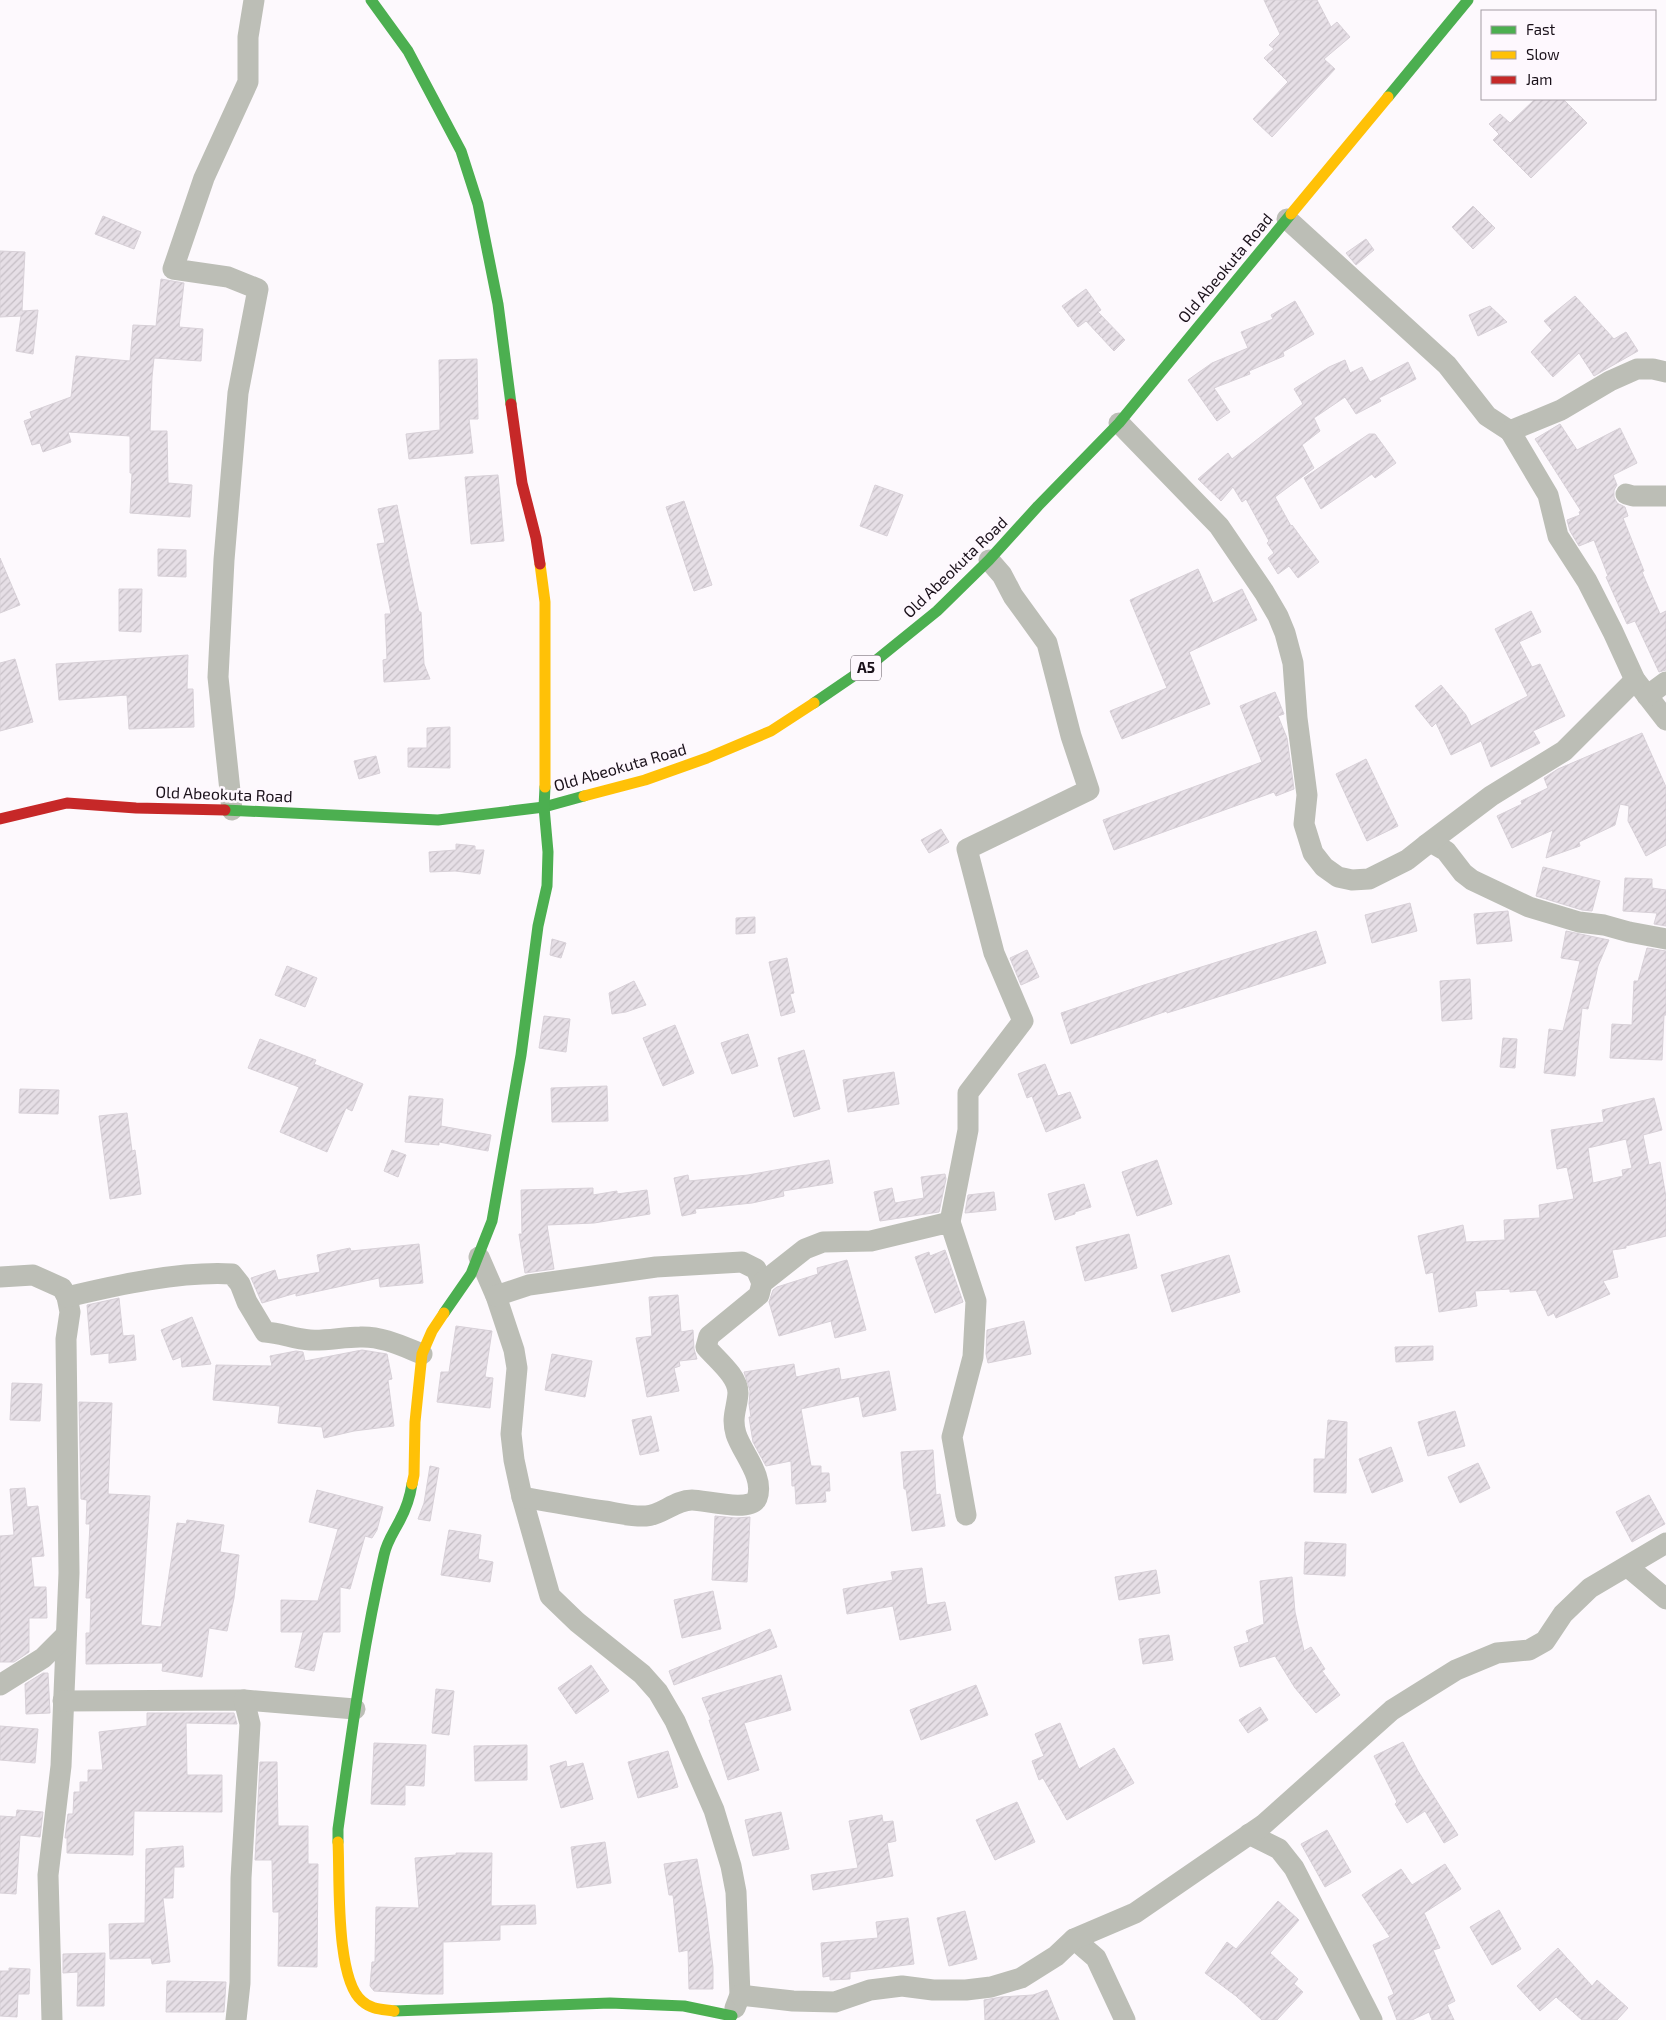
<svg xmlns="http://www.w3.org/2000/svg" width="1666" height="2020" font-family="'Exo 2',sans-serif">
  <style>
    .building { fill: url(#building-hatch); stroke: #d8d1d8; fill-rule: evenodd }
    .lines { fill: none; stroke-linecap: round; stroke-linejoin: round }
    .street { stroke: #bcbeb6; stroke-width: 21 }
    .fast { stroke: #4caf50; stroke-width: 11 }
    .slow { stroke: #ffc107; stroke-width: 11 }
    .jam { stroke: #c62828; stroke-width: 11 }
    .labels { text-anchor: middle; stroke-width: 5; stroke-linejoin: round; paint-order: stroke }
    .shield { fill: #fef8fe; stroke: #5e565e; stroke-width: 1 }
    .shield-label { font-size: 15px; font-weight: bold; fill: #1a111a }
    .street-label { font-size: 16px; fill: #1a111a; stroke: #fef8fe }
  </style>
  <defs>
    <pattern id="building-hatch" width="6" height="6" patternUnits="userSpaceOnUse" patternTransform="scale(1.25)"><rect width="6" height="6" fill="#e6dfe6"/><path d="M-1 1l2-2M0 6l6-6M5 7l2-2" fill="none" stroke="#c5bec5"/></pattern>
  </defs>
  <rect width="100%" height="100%" fill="#fdf9fd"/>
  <g class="building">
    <path d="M1264 0H1317L1331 27 1337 22 1350 37 1324 59 1335 69 1272 137 1253 119 1288 82 1264 58 1274 49 1269 45 1280 34Z"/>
    <path d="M1535 99H1563L1587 123 1531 178 1493 140 1499 134 1489 124 1500 114 1510 123Z"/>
    <path d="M1473 206 1495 228 1473 249 1452 227Z"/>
    <path d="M103 216 141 232 134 249 95 234Z"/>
    <path d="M1366 239 1374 250 1356 265 1346 253Z"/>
    <path d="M0 251 25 252 22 311 38 310 33 354 16 351 21 316 0 317Z"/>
    <path d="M161 279 184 283 179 327 203 329 201 361 154 358 152 377 150 431H167L168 483 192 485 190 517 130 513 132 473H130V436L68 432 71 442 43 452 40 443 32 445 24 421 32 418 30 412 71 397 76 356 130 361 133 325 156 326Z"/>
    <path d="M1086 289 1101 310 1098 312 1125 340 1114 351 1086 321 1078 327 1062 306Z"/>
    <path d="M1575 296 1614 339 1626 332 1638 351 1594 376 1579 353 1553 377 1531 352 1552 330 1544 321Z"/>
    <path d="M1295 301 1314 334 1283 352 1284 356 1249 371 1250 374 1214 388 1230 412 1217 421 1188 380 1212 363 1248 348 1241 332 1273 319 1271 315Z"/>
    <path d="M1490 306 1507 322 1478 336 1469 315Z"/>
    <path d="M477 359 478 419H469L473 453 409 459 406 434 440 430 439 360Z"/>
    <path d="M1345 360 1350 373 1362 367 1370 382 1408 362 1416 379 1379 398 1381 401 1356 414 1345 397 1314 418 1320 431 1302 445 1314 468 1275 497 1291 526 1292 525 1319 562 1298 578 1289 566 1278 574 1268 558 1274 553 1267 543 1269 541 1246 499 1242 502 1233 487 1221 501 1198 479 1228 453 1232 459 1303 404 1294 389 1329 367Z"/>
    <path d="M1560 424 1577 450 1620 428 1637 463 1613 475 1617 485 1614 490V497L1617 503 1625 507 1628 516 1623 518 1644 571 1642 572 1660 614 1666 611V670L1659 672 1635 621 1627 624 1606 577 1608 576 1594 540 1579 546 1570 531 1567 520 1580 515 1579 512 1581 511 1535 439Z"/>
    <path d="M1369 434H1375L1396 463 1375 478 1372 474 1321 509 1304 478Z"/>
    <path d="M498 475 504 541 471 544 465 477Z"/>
    <path d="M875 485 903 495 887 536 860 526Z"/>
    <path d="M684 501 712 585 694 591 666 507Z"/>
    <path d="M397 505 419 612H421L424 664 430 679 384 682 383 660 387 659 385 614H391L377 544 385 543 378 509Z"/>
    <path d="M158 549 186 550V577L158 576Z"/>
    <path d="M0 558 20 605 0 613Z"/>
    <path d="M1198 569 1213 603 1242 589 1257 620 1189 652 1210 704 1122 739 1110 711 1167 688 1130 600Z"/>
    <path d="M119 589H142L141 632 119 631Z"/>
    <path d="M1531 611 1541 632 1519 642 1532 667 1540 664 1565 716 1533 731 1540 743 1491 767 1481 741 1451 755 1436 723 1432 727 1415 706 1441 685 1466 715 1471 726 1528 696 1495 629Z"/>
    <path d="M188 655 187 689H193L194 727 129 729 127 695 59 700 56 664Z"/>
    <path d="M15 659 33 722 0 731V663Z"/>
    <path d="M1275 692 1284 714 1278 716 1287 738 1294 789 1276 796 1274 792 1114 850 1103 820 1262 762 1240 706Z"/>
    <path d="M450 727V768L408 767V748H427V728Z"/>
    <path d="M1642 733 1666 787V845L1646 856 1628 821 1629 806 1620 804 1615 825 1579 842 1580 846 1546 858 1553 830 1512 848 1497 816 1522 804 1521 801 1548 788 1544 778 1558 769Z"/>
    <path d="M376 756 380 773 359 779 354 761Z"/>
    <path d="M1366 759 1398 826 1367 841 1336 774Z"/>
    <path d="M941 829 949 842 929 853 921 840Z"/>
    <path d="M456 844 475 846V850H484L480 874 455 871 430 872 429 852 456 850Z"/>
    <path d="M1543 867 1600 881 1592 911 1582 910 1536 896Z"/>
    <path d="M1625 878 1652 879V888L1666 890V926L1654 924 1657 913 1623 911Z"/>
    <path d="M1410 903 1417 931 1372 943 1365 915Z"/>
    <path d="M1508 911 1512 941 1477 944 1474 914Z"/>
    <path d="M755 917V933L736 934V918Z"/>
    <path d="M1316 931 1326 963 1167 1013V1011L1071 1044 1061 1013 1144 985Z"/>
    <path d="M1566 931 1609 940 1598 966 1588 1009 1582 1008 1575 1076 1544 1073 1549 1029 1563 1031 1580 961 1561 958Z"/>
    <path d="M552 939 566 943 561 958 550 955Z"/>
    <path d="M1647 948 1666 951V1015H1664L1662 1060 1610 1058 1612 1024 1632 1025 1634 981H1638Z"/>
    <path d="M1027 950 1039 977 1021 985 1010 958Z"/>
    <path d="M787 958 794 993 790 994 795 1012 781 1016 769 962Z"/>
    <path d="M287 966 317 978 305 1007 275 995Z"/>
    <path d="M1470 979 1472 1019 1442 1021 1440 981Z"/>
    <path d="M634 981 646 1005 626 1012 612 1014 609 993Z"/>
    <path d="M544 1016 570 1019 566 1052 539 1048Z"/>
    <path d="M675 1025 694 1073 663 1086 643 1038Z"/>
    <path d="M748 1034 758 1066 732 1074 721 1043Z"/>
    <path d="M1503 1038 1517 1039 1515 1068 1500 1067Z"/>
    <path d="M260 1039 316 1060 314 1064 363 1084 352 1111 346 1108 327 1152 280 1132 299 1087 248 1068Z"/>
    <path d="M804 1050 820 1109 794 1117 778 1058Z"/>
    <path d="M1045 1064 1058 1096 1070 1092 1081 1118 1046 1132 1032 1096 1027 1098 1018 1074Z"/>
    <path d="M894 1072 899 1104 848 1112 843 1080Z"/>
    <path d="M607 1086 608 1121 552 1122 551 1088Z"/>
    <path d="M20 1089 59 1090 58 1114 19 1113Z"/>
    <path d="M409 1096 443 1099 441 1126 491 1135 488 1151 439 1142V1145L405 1142Z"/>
    <path d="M1654 1098 1662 1130 1643 1135 1649 1165 1660 1162 1666 1197V1236L1626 1246V1248L1612 1250 1618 1277 1603 1281 1610 1294 1556 1318 1554 1313 1548 1316 1536 1290 1510 1292V1289L1475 1291 1477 1306 1439 1312 1433 1272 1426 1274 1418 1236 1463 1225 1466 1242 1505 1240 1504 1220 1540 1218 1539 1205 1574 1199 1567 1167 1557 1169 1551 1130 1604 1122 1602 1110ZM1626 1139 1632 1168 1622 1170 1623 1176 1593 1183 1588 1148Z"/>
    <path d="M127 1113 132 1151 135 1150 141 1194 110 1199 99 1116Z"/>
    <path d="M392 1150 406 1155 398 1177 384 1171Z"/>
    <path d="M829 1160 833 1183 783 1191 784 1196 752 1203 695 1209 696 1213 682 1216 674 1178 688 1175 689 1181 748 1175Z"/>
    <path d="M1157 1160 1172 1204 1137 1216 1122 1172Z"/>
    <path d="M945 1174 946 1179 939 1212 880 1221 874 1192 892 1188 895 1203 924 1198 921 1177Z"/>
    <path d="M1084 1184 1091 1207 1075 1212V1214L1055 1220 1048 1194Z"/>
    <path d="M593 1188V1195L617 1191V1194L647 1190 650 1214 594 1223 547 1225 554 1269 525 1273 519 1234H522L521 1190Z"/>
    <path d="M994 1192 996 1210 965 1213 968 1195Z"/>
    <path d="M1129 1234 1137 1268 1085 1281 1076 1247Z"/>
    <path d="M419 1244 423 1283 380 1287 379 1278 296 1296V1293L262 1303 251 1278 275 1270 278 1280 320 1272 317 1255 350 1248 351 1251Z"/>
    <path d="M945 1250 963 1302 935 1313 915 1257 929 1252 930 1256Z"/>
    <path d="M1229 1255 1240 1292 1172 1312 1161 1275Z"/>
    <path d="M847 1260 866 1330 835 1338 831 1321 779 1336 769 1302 773 1290 777 1287 818 1274 817 1268Z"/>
    <path d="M678 1295 681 1332 693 1330 694 1349 697 1359 679 1361 680 1366 674 1368 679 1391 647 1397 636 1338 652 1336 649 1297Z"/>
    <path d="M119 1298 123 1336 134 1335 136 1360 109 1363V1353L91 1355 87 1305Z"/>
    <path d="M192 1317 211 1364 182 1367 181 1357 173 1360 161 1330Z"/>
    <path d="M1024 1321 1031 1354 988 1363 986 1354 987 1330Z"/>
    <path d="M456 1326 492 1331 485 1377 493 1378 490 1408 437 1402 441 1372H449Z"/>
    <path d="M1433 1346V1360L1396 1362 1395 1347Z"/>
    <path d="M362 1350 387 1354 392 1379 388 1380 394 1426 354 1431 324 1438 322 1427 278 1423 280 1406 213 1400 216 1365 272 1366 270 1356 296 1351 303 1352 305 1361Z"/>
    <path d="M552 1354 592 1361 585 1397 545 1390Z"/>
    <path d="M794 1364 796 1377 839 1368 841 1380 889 1371 896 1410 863 1417 859 1396 801 1409 811 1466H821V1473H829L830 1491H825L826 1502 796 1504 795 1486H792L791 1461 766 1466 753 1442 749 1417H751L749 1404 750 1391 744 1372Z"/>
    <path d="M12 1383 42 1384 40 1421 10 1420Z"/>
    <path d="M79 1402 112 1403 108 1494 150 1496 141 1625 161 1627 177 1523 186 1524 187 1520 224 1525 220 1552 239 1555 234 1598 227 1631 209 1628 202 1677 162 1671 163 1663 86 1664V1633H90L91 1598H86L90 1524H86L87 1500 81 1499Z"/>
    <path d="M1455 1411 1465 1446 1428 1456 1418 1422Z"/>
    <path d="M651 1416 659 1451 640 1455 632 1420Z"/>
    <path d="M1328 1420 1347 1422 1346 1493 1314 1492V1459H1325Z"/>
    <path d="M1391 1447 1403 1481 1372 1493 1359 1459Z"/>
    <path d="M933 1450 936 1495 940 1494 945 1526 912 1531 906 1489H904L901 1452Z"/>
    <path d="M1478 1463 1490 1488 1460 1503 1448 1477Z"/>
    <path d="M430 1466 439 1468 430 1521 418 1519 424 1503Z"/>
    <path d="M25 1488 27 1507 38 1506 44 1556 31 1557 34 1587H46L47 1618H29V1652L14 1662H0V1536L14 1535 10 1489Z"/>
    <path d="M317 1490 383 1507 377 1530 372 1538 365 1536 350 1589 340 1587V1632H323L314 1671 295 1667 303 1632H281V1600L318 1601 338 1529 309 1522Z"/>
    <path d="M1649 1495 1665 1524 1632 1542 1616 1512Z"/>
    <path d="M715 1516 736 1518 750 1517 747 1582 712 1580Z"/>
    <path d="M449 1530 481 1535 478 1559 493 1562 490 1582 441 1575Z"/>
    <path d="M1305 1542 1346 1544 1345 1576 1304 1574Z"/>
    <path d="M922 1568 927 1605 945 1602 951 1630 900 1640 893 1606 847 1614 843 1589 893 1580 891 1572Z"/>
    <path d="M1156 1570 1160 1593 1119 1600 1115 1577Z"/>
    <path d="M1292 1577 1295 1612 1304 1651 1311 1647 1325 1669 1322 1671 1340 1695 1316 1713 1295 1688 1275 1656 1240 1667 1234 1647 1249 1642 1246 1631 1264 1624 1260 1581Z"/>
    <path d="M713 1591 721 1629 682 1638 674 1600Z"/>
    <path d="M770 1629 777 1647 674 1685 669 1671Z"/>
    <path d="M1169 1635 1173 1660 1143 1664 1139 1639Z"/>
    <path d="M591 1665 609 1691 576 1714 558 1688Z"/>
    <path d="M43 1673H48L50 1713 26 1714 25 1684Z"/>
    <path d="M781 1675 791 1710 744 1723 759 1770 728 1780 709 1720H711L702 1698Z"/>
    <path d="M976 1685 988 1715 921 1740 910 1710Z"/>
    <path d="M436 1689 454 1691 449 1735 432 1733Z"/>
    <path d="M1260 1707 1268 1720 1248 1733 1239 1720Z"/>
    <path d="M147 1713H234L237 1724 186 1723 187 1775H222V1812L134 1811 133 1855 67 1853V1838H65L68 1814H73L74 1792H80V1782H88V1770H103L99 1732 147 1726Z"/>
    <path d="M1060 1723 1079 1769 1114 1748 1134 1783 1067 1820 1043 1778 1039 1780 1032 1761 1044 1756 1035 1734Z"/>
    <path d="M0 1726 38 1729 35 1763 0 1760Z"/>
    <path d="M1403 1742 1418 1771 1458 1835 1444 1843 1425 1811 1407 1823 1395 1804 1397 1802 1374 1756Z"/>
    <path d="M374 1743 426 1745 424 1786 405 1785V1805L371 1804Z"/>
    <path d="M527 1745V1780L475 1781 474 1746Z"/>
    <path d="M668 1751 678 1787 638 1798 628 1762Z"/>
    <path d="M566 1761 567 1767 583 1763 593 1799 561 1808 550 1766Z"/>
    <path d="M260 1762H277L278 1826H308V1864H318L317 1967 278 1966 279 1912H273L272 1860H255Z"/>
    <path d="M1017 1802 1035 1842 995 1860 976 1820Z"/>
    <path d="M17 1810 43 1812 40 1837 20 1835 16 1894 0 1893V1816L16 1817Z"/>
    <path d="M781 1812 789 1849 753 1856 745 1820Z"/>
    <path d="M882 1815 883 1822 893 1821 896 1841 887 1843 893 1876 813 1890 811 1875 858 1868 849 1821Z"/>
    <path d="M1327 1830 1351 1872 1325 1887 1301 1844Z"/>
    <path d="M605 1842 611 1883 577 1888 571 1847Z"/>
    <path d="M183 1846 184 1867H174L173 1898H163L170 1962 152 1964 151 1958 110 1959 109 1924 145 1923 146 1849Z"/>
    <path d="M456 1853H492L491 1906 535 1905 536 1924 500 1925V1940L443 1942V1994H424L374 1991 370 1986 372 1962H375L376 1907 419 1908 415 1858 456 1855Z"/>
    <path d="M697 1859 706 1908 713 1967V1989H689L688 1950 679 1952 673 1895H669L664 1864Z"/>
    <path d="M1445 1864 1461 1889 1424 1913 1440 1948 1433 1950 1455 2001 1447 2005 1454 2020H1432L1429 2012 1412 2020H1397L1388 1997 1394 1994 1373 1945 1390 1937 1362 1895 1401 1869 1412 1885Z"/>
    <path d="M1278 1901 1299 1920 1270 1953 1298 1979 1294 1984 1303 1992 1277 2020H1262L1236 1996 1205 1973 1227 1942 1236 1949Z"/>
    <path d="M1499 1910 1521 1949 1492 1965 1470 1927Z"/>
    <path d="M965 1911 977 1959 949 1966 937 1918Z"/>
    <path d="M908 1918 914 1964 850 1972V1979L830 1980V1976L823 1977 821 1943 878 1938 876 1922Z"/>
    <path d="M1558 1948 1592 1986 1597 1980 1628 2008 1617 2020H1582L1556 1997 1540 2011 1517 1986Z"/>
    <path d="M105 1953 104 2006H77L78 1972 63 1973V1954Z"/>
    <path d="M9 1968 30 1969 29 1994H18L17 2017 0 2016V1971H9Z"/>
    <path d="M167 1981 226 1982 224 2012H166Z"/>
    <path d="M1047 1990 1059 2020H985L984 2000 1001 1997 1033 1995Z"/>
  </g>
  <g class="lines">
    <g class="street">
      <path d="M1287 219 1447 365 1487 416 1510 431 1561 410 1610 381 1637 369H1653L1666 372"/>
      <path d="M1119 423 1219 526 1264 592 1278 616 1285 633 1293 663 1297 718 1307 795 1304 824 1313 853 1324 867 1338 877 1352 880 1369 879 1407 860 1426 845 1432 843 1446 851 1463 873 1472 880 1529 907 1579 922 1604 925 1629 932 1666 939"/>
      <path d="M1510 431 1548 495 1558 536 1587 581 1613 632 1635 680 1666 720"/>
      <path d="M1626 494 1633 496H1666"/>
      <path d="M1647 696 1666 682"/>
      <path d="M232 810 218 677 224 560 238 393 258 289 228 277 173 269 204 178 248 82V37L254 0"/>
      <path d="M1426 845 1491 796 1564 751 1635 680"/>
      <path d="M950 1222 968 1130V1093L1023 1021 994 953 967 849 1089 790 1071 736 1047 643 1013 596 1002 575 989 560"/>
      <path d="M479 1257 496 1296 514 1350 517 1368 511 1434 514 1460 522 1497 550 1596 577 1622 642 1674 658 1692 675 1721 714 1810 731 1866 736 1892 740 1995 735 2008"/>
      <path d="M0 1277 33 1275 62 1288 67 1297 70 1312 66 1339 69 1573 61 1766 48 1875 52 2020"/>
      <path d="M496 1296 529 1285 656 1267 742 1262 756 1269 762 1283"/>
      <path d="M67 1297C117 1285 181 1271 232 1274L240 1284 247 1302 265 1332C281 1333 294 1339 310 1340 327 1341 343 1337 360 1337 382 1336 402 1346 422 1354"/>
      <path d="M522 1497C550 1502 577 1507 604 1511 618 1513 632 1517 646 1516 662 1515 675 1500 692 1500 705 1500 751 1513 757 1498 765 1477 742 1453 736 1434 731 1417 737 1409 738 1393 738 1376 717 1360 706 1347L709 1336 759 1295 762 1283 805 1249 823 1242 871 1241 950 1222 976 1301 973 1357 952 1437 966 1515"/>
      <path d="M1628 1567 1666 1599"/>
      <path d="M0 1685 43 1658 66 1635"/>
      <path d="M63 1701 244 1700 355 1709"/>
      <path d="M1249 1834 1279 1849 1294 1868 1372 2020"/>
      <path d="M1074 1939 1096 1958 1125 2020"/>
      <path d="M740 1995 793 2001 835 2002 870 1990 902 1986 933 1990H966L991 1987 1021 1978 1056 1956 1074 1939 1135 1913 1263 1825 1392 1710 1456 1670 1497 1653 1529 1650 1545 1641 1563 1614 1590 1588 1666 1543"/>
      <path d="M236 2020 240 1983 241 1878 250 1724 244 1700"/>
    </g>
    <g class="fast">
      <path d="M371 0 408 51 461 151 478 204 498 304 511 404"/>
      <path d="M1388 97 1468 0"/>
      <path d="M814 703 874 662 937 611 989 560 1038 506 1119 423 1291 214"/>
      <path d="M225 810 438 820 544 807 584 796"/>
      <path d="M444 1313 471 1274 492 1221 521 1055 538 926 547 886 548 852 544 807 545 787"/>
      <path d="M338 1842V1829C351 1737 363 1645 384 1555 387 1541 394 1532 400 1520 406 1509 410 1497 412 1484"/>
      <path d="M394 2011 610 2003 684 2006 732 2016"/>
    </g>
    <g class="slow">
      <path d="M1291 214 1388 97"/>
      <path d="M540 564 545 602V787"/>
      <path d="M584 796 645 780 707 758 771 731 814 703"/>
      <path d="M412 1484 414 1475 415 1422 422 1354 432 1331 444 1313"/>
      <path d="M338 1842C340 1877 335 1979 362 2001 372 2010 382 2009 394 2011"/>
    </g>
    <g class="jam">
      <path d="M511 404 522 483 536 538 540 564"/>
      <path d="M0 819 67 803 136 808 225 810"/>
    </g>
  </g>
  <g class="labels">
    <rect class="shield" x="851" y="655.5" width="30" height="25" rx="4"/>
    <g class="shield-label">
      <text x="866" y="673">A5</text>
    </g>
    <g class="street-label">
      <text transform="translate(1225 268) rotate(-50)" y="6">Old Abeokuta Road</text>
      <text transform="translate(955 567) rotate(-44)" y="6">Old Abeokuta Road</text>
      <text transform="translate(620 767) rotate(-16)" y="6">Old Abeokuta Road</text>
      <text transform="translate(224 794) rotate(2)" y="6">Old Abeokuta Road</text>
    </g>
  </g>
  <rect x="1481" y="10" width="175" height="90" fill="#fef8fe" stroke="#a39ca3"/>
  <rect x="1491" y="26" width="25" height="8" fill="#4caf50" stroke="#a39ca3"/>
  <text x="1526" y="35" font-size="15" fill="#1a111a">Fast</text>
  <rect x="1491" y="51" width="25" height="8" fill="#ffc107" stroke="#a39ca3"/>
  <text x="1526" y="60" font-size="15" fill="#1a111a">Slow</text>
  <rect x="1491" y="76" width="25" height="8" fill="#c62828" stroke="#a39ca3"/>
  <text x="1526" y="85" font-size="15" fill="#1a111a">Jam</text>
</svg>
